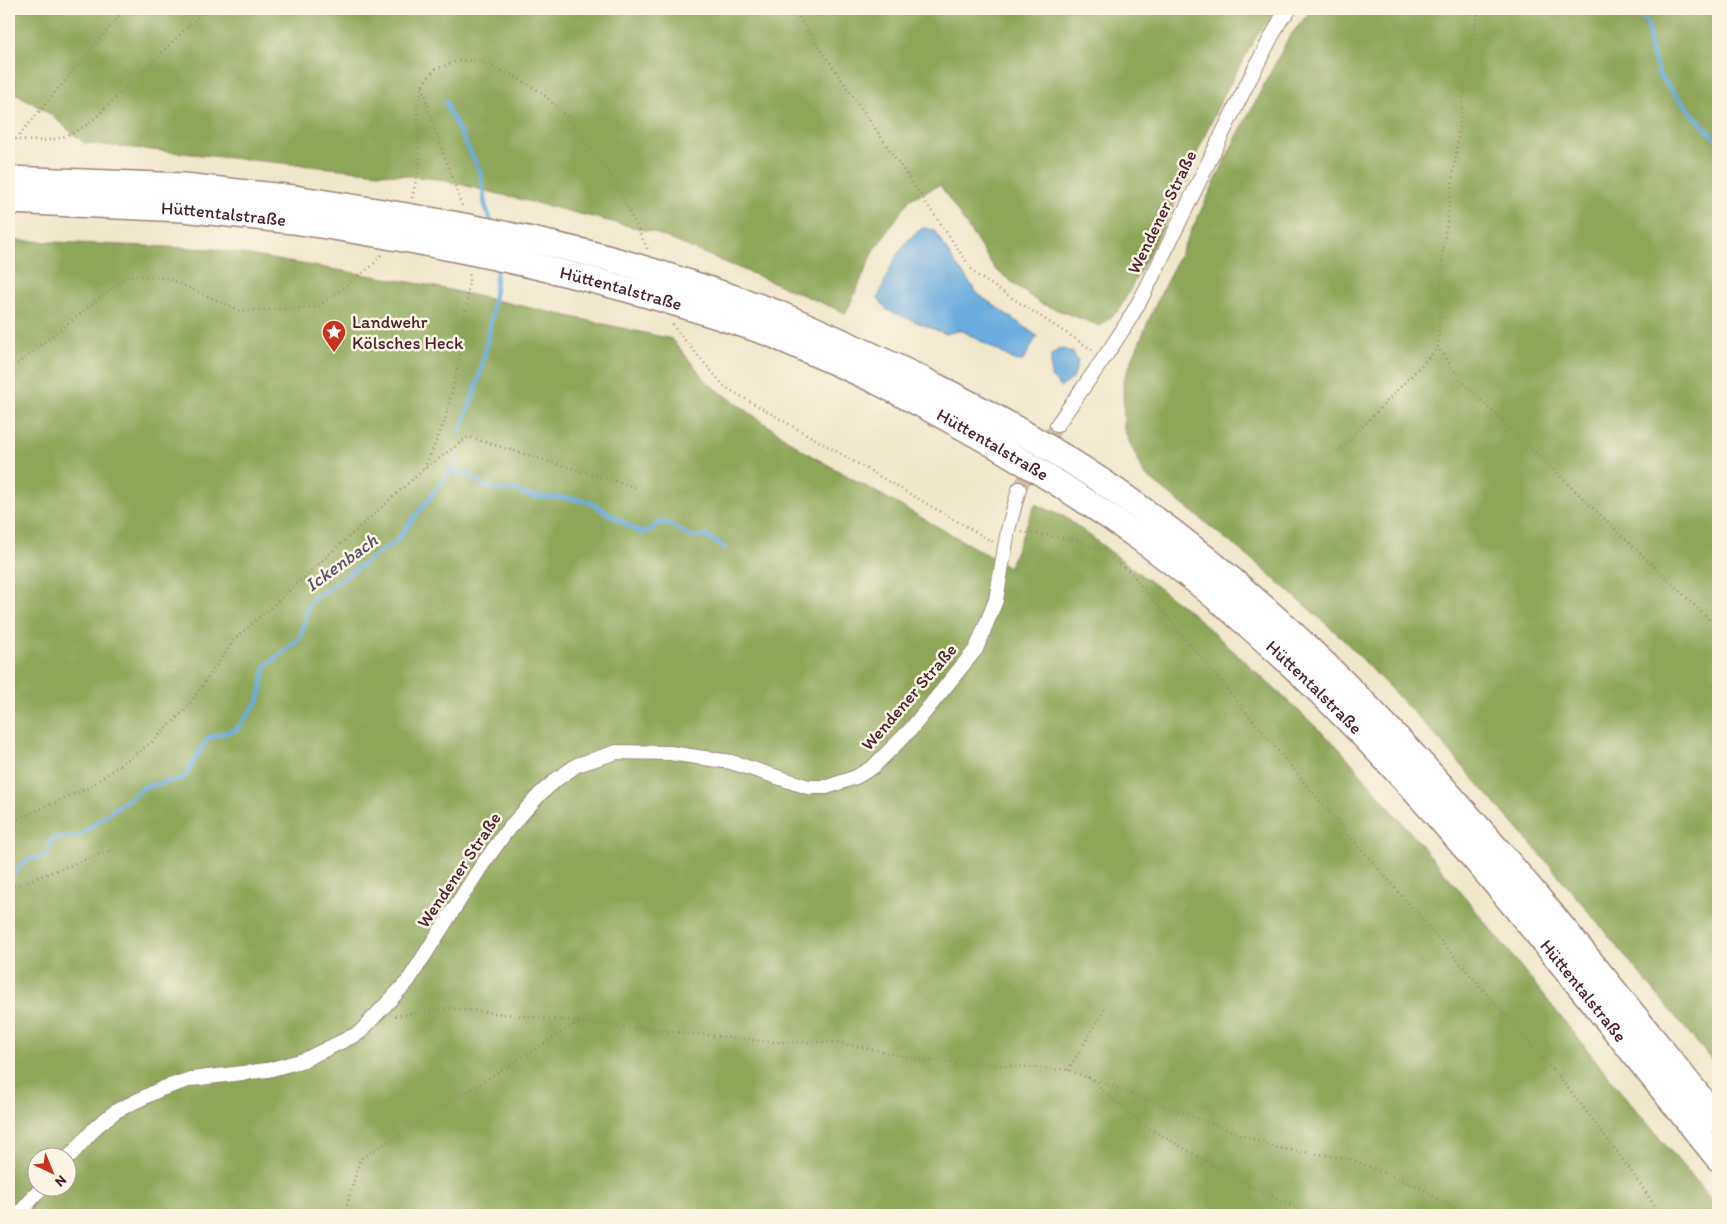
<svg xmlns="http://www.w3.org/2000/svg" width="1727" height="1224" font-family="Itim,sans-serif">
  <style>
    .forest { fill: #8da658; stroke: #6c6242; fill-rule: evenodd }
    .water { fill: #6aacde; stroke: #5a6684 }
    .lines { fill: none; stroke-linecap: round; stroke-linejoin: round }
    .stream { stroke: #6aacde; stroke-width: 4.5 }
    .street-tunnel { stroke: #cebfaa; stroke-width: 14; stroke-dasharray: 14 7; stroke-linecap: butt }
    .street-casing { stroke: #9c837a; stroke-width: 16 }
    .highway-casing { stroke: #9c837a; stroke-width: 28 }
    .path { stroke: #9c837a; stroke-width: 2.5; stroke-dasharray: 1 4; stroke-linecap: butt }
    .street { stroke: #fff; stroke-width: 14 }
    .highway { stroke: #fff; stroke-width: 25 }
    .highway-bridge-casing { stroke: #9c837a; stroke-width: 28; stroke-linecap: butt }
    .highway-bridge { stroke: #fff; stroke-width: 25 }
    .labels { text-anchor: middle; stroke-width: 5; stroke-linejoin: round; paint-order: stroke }
    .street-label { font-size: 18px; fill: #4a1f2b; stroke: #fcf5e5 }
    .poi-label { font-size: 18px; fill: #4a1f2b; stroke: #fcf5e5; text-anchor: start }
    .water-label { font-size: 19px; font-style: italic; fill: #55506a; stroke: #fcf5e5 }
  </style>
  <rect width="100%" height="100%" fill="#fcf5e5"/>
  <filter id="ink" filterUnits="userSpaceOnUse"><feTurbulence type="fractalNoise" baseFrequency=".02" numOctaves="2"/><feDisplacementMap in="SourceGraphic" scale="10" xChannelSelector="R" yChannelSelector="G"/><feConvolveMatrix kernelMatrix="1 2 1 2 8 2 1 2 1" color-interpolation-filters="sRGB"/></filter>
  <filter id="wash" filterUnits="userSpaceOnUse"><feTurbulence type="fractalNoise" baseFrequency=".0096" numOctaves="4" result="noise"/><feDisplacementMap in="SourceGraphic" scale="20" xChannelSelector="R" yChannelSelector="G"/><feGaussianBlur stdDeviation="1.12" result="paint"/><feColorMatrix in="noise" values="0 0 0 0 0 0 0 0 0 0 0 0 0 0 0 0 0 1.4 0 .05"/><feComposite in="paint" operator="in"/></filter>
  <g filter="url(#wash)">
    <rect width="100%" height="100%" fill="#efe7ca"/>
    <g class="forest">
      <path d="M9 9H1277L1257 35 1220 102 1166 222 1119 310 1100 326 1039 303 995 269 940 185 910 199 875 249 846 313 653 232 438 179 84 143 50 114 9 89Z"/>
      <path d="M1312 9H1718V1068L1553 869 1435 735 1340 636 1255 562 1144 474 1124 430 1123 381 1154 308 1232 146 1289 37Z"/>
      <path d="M9 240 212 249 427 285 672 339 709 384 807 453 1009 567 1035 504 1065 517 1193 614 1339 748 1461 892 1617 1087 1718 1208V1215H9ZM38 1156H68V1186H38Z"/>
    </g>
    <g class="water">
      <path d="M923 228 934 230 955 263 978 294 1037 336 1023 361H1016L961 330 946 334 887 310 878 298C889 271 898 243 923 228Z"/>
      <path d="M1060 348 1072 352 1078 361 1073 379 1061 387 1051 377V355Z"/>
    </g>
    <g class="lines">
      <g class="stream">
        <path d="M1634 9 1648 23 1650 48 1660 77 1718 142"/>
        <path d="M446 101 449 111 481 173 485 205 492 223"/>
        <path d="M459 433C484 376 492 327 497 266"/>
        <path d="M451 470 469 474 483 485 497 490H516L532 497 570 498 589 502 641 533 650 530 660 522 672 525 690 537 706 536 725 548"/>
        <path d="M9 877 28 859 46 857 53 838 78 836 145 787 184 778 208 738 237 729 259 700 265 667 300 638 310 601 396 541 455 465 456 458"/>
      </g>
    </g>
  </g>
  <g filter="url(#ink)">
    <g class="lines">
      <path class="street-tunnel" d="M1019 489 1057 425"/>
      <defs>
        <g id="street">
          <path d="M1057 425C1087 381 1121 338 1145 291 1191 201 1232 109 1281 19L1290 9"/>
          <path d="M68 1158 97 1126 116 1111 161 1089 191 1079 268 1070 304 1060 359 1033 408 981 480 868 508 829 540 794 557 779 577 765 617 752 670 753 731 762 808 787H827L856 777 873 767 911 729 976 649 996 600 1008 530 1019 489"/>
          <path d="M18 1215 43 1186"/>
        </g>
        <g id="highway">
          <path d="M9 179 184 186 294 198"/>
          <path id="s1" d="M9 201 183 209 293 221"/>
          <path d="M777 313C883 359 988 408 1086 471 1340 635 1531 888 1718 1120"/>
          <path id="s2" d="M771 334C808 351 846 366 882 384 973 430 1062 482 1145 542 1372 708 1542 942 1718 1158"/>
        </g>
      </defs>
      <use href="#street" class="street-casing"/>
      <use href="#highway" class="highway-casing"/>
      <g class="path">
        <path d="M793 9 975 274 1094 351"/>
        <path d="M1479 9 1469 56 1443 251 1438 348 1464 384 1718 628"/>
        <path d="M423 86 429 112 462 206"/>
        <path d="M9 139C46 142 58 143 90 123L206 9"/>
        <path d="M16 139 125 9"/>
        <path d="M412 198 420 162 417 107 423 84 435 69 458 61 477 60 516 77 541 92 568 118 614 180 648 250"/>
        <path d="M673 324 676 330 725 387 993 542"/>
        <path d="M9 370 129 275 167 278 241 311 317 307 373 265 381 255"/>
        <path d="M1338 452 1438 348"/>
        <path d="M424 469 445 421 462 347 470 271"/>
        <path d="M1022 532 1073 539 1103 551 1131 573 1323 805 1565 1084 1625 1162 1661 1215"/>
        <path d="M9 823 88 788 152 742 186 709 234 640 423 470 468 437 637 488"/>
        <path d="M9 888 114 849"/>
        <path d="M395 1016 447 1008 772 1042H837L922 1060 1068 1070 1277 1148 1350 1159 1419 1187 1464 1215"/>
        <path d="M1068 1070 1105 1009"/>
        <path d="M1088 1077 1143 1125 1256 1189 1311 1215"/>
        <path d="M344 1215 360 1159 580 1021"/>
      </g>
      <use href="#street" class="street"/>
      <use href="#highway" class="highway"/>
      <defs>
        <g id="highway-bridge">
          <path d="M294 198C399 214 505 231 607 258 665 274 721 293 777 313"/>
          <path id="s3" d="M293 221C457 245 614 279 771 334"/>
        </g>
      </defs>
      <use href="#highway-bridge" class="highway-bridge-casing"/>
      <use href="#highway-bridge" class="highway-bridge"/>
    </g>
  </g>
  <defs>
    <symbol id="sight-pin" viewBox="-11 -11 22 30"><path d="M0 17L-7.5 6A9.5 9.5 0 1 1 7.5 6Z" fill="#c8321e" stroke="#fcf5e5"/><path d="M0-6L1.8-2.2L6-1.7L2.9 1.2L3.7 5.4L0 3.3L-3.7 5.4L-2.9 1.2L-6-1.7L-1.8-2.2Z" fill="#fff"/></symbol>
  </defs>
  <g fill-rule="evenodd">
    <use href="#sight-pin" x="320" y="318" width="28" height="38"/>
  </g>
  <g class="labels">
    <g class="street-label">
      <text transform="translate(1162 212) rotate(-64)" y="6">Wendener Straße</text>
      <text dy="6" stroke="none"><textPath href="#s1" startOffset="215">Hüttentalstraße</textPath></text>
      <text dy="6" stroke="none"><textPath href="#s3" startOffset="335">Hüttentalstraße</textPath></text>
      <text dy="6" stroke="none"><textPath href="#s2" startOffset="248">Hüttentalstraße</textPath></text>
      <text dy="6" stroke="none"><textPath href="#s2" startOffset="652">Hüttentalstraße</textPath></text>
      <text transform="translate(909 697) rotate(-49)" y="6">Wendener Straße</text>
      <text transform="translate(459 870) rotate(-56)" y="6">Wendener Straße</text>
      <text dy="6" stroke="none"><textPath href="#s2" startOffset="1058">Hüttentalstraße</textPath></text>
    </g>
    <g class="poi-label">
      <text x="352" y="328">Landwehr<tspan x="352" dy="21">Kölsches Heck</tspan></text>
    </g>
    <g class="water-label">
      <text transform="translate(341 562) rotate(-36)" y="7">Ickenbach</text>
    </g>
  </g>
  <rect width="1727" height="1224" fill="none" stroke="#fcf5e5" stroke-width="30"/>
  <g transform="translate(52 1172) rotate(136)"><circle r="24" fill="#fcf5e5" stroke="#b59f9b"/>
  <path d="M0-4L9 19L0 12L-9 19Z" fill="#c8321e"/>
  <text y="-8" font-size="14" font-weight="bold" text-anchor="middle" fill="#4a1f2b">N</text>
  </g>
</svg>
